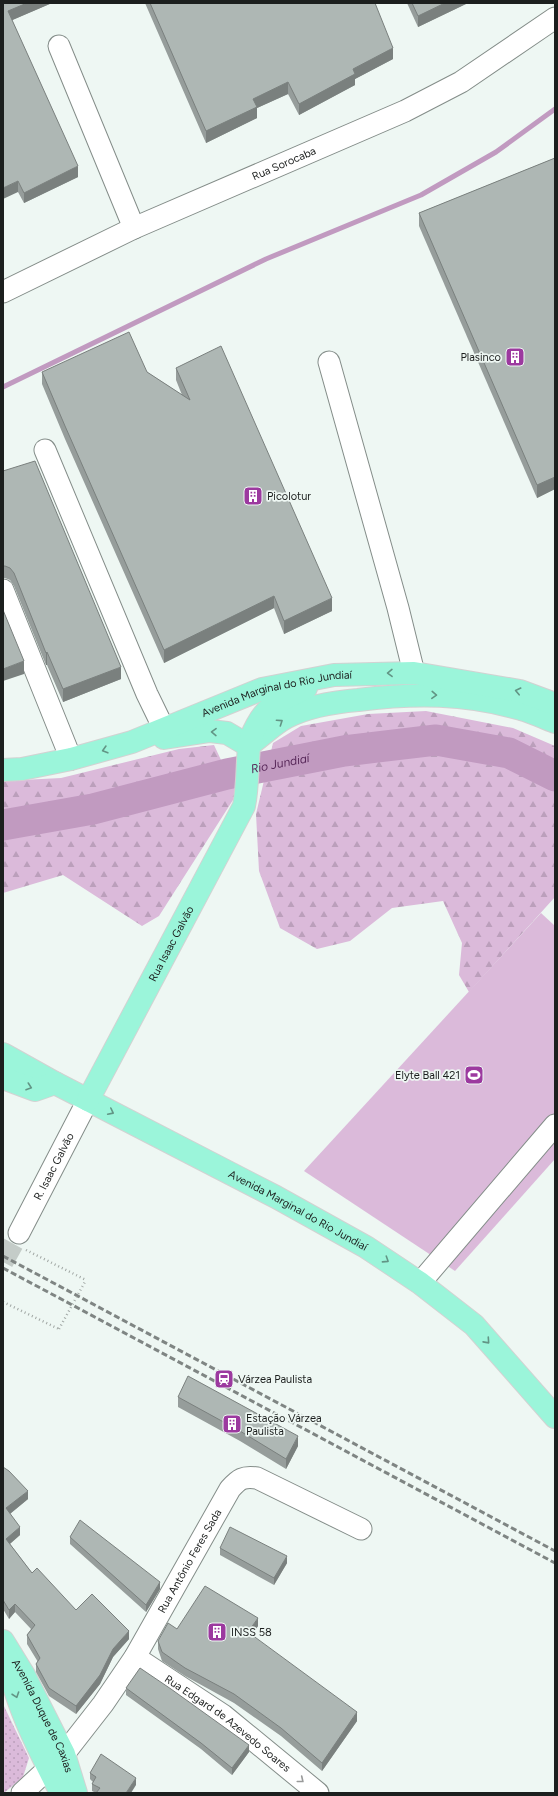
<svg xmlns="http://www.w3.org/2000/svg" width="558" height="1796" font-family="Figtree,sans-serif">
  <style>
    .forest { fill: url(#forest-firs) }
    .park { fill: url(#park-dots) }
    .pitch { fill: #dbbada }
    .lines { fill: none; stroke-linecap: round; stroke-linejoin: round }
    .stream { stroke: #c19ac0; stroke-width: 5 }
    .river { stroke: #c19ac0; stroke-width: 31 }
    .minor-tunnel { stroke: #c4ccc8; stroke-width: 21; stroke-dasharray: 21 10; stroke-linecap: butt }
    .minor-casing { stroke: #848d89; stroke-width: 23 }
    .major-casing { stroke: #d2d2d2; stroke-width: 24 }
    .path { stroke: #a1a7a4; stroke-width: 2.5; stroke-dasharray: 1 3; stroke-linecap: butt }
    .minor { stroke: #fff; stroke-width: 21 }
    .major { stroke: #9bf5da; stroke-width: 22 }
    .rail { stroke: #7f8583; stroke-width: 3; stroke-dasharray: 6 3; stroke-linecap: butt }
    .path-bridge { stroke: #a1a7a4; stroke-width: 2.5; stroke-dasharray: 1 3; stroke-linecap: butt }
    .wall { fill: #969d9b }
    .shaded-wall { fill: #7a807e }
    .building { fill: #aeb7b4; stroke: #7a807e }
    .oneway { stroke: #629585 }
    .oneway2 { stroke: #999a9a }
    .labels { text-anchor: middle; stroke-width: 3.5; stroke-linejoin: round; paint-order: stroke }
    .street-label { font-size: 11px; fill: #1c1f1e; stroke: #eef7f3 }
    .poi-label { font-size: 11px; fill: #1c1f1e; stroke: #eef7f3; text-anchor: start }
    .water-label { font-size: 12px; font-style: italic; fill: #572758; stroke: #eef7f3 }
  </style>
  <defs>
    <pattern id="forest-firs" width="22" height="20" patternUnits="userSpaceOnUse"><rect width="22" height="20" fill="#dbbada"/><path d="M5 1l3.5 6h-7zM16 11l3.5 6h-7z" fill="#bb9fbb"/></pattern>
    <pattern id="park-dots" width="8" height="8" patternUnits="userSpaceOnUse"><rect width="8" height="8" fill="#dbbada"/><path d="M2 2h.1M6 6h.1" fill="none" stroke="#bb9fbb" stroke-width="1.8" stroke-linecap="round"/></pattern>
  </defs>
  <rect width="100%" height="100%" fill="#eef7f3"/>
  <g class="forest">
    <path d="M426 711 513 728 555 746V897L469 992 459 975 462 943 443 901 392 908 350 941 317 949 280 928 259 871 256 814 273 743 301 726 368 714Z"/>
    <path d="M214 745 221 760 240 789 159 916 142 926 63 875 3 893V781L61 778 179 749Z"/>
  </g>
  <path class="park" d="M3 1704 29 1758 23 1777 4 1793Z"/>
  <path class="pitch" d="M541 913 555 926V1159L455 1271 304 1171Z"/>
  <g class="lines">
    <path class="stream" d="M3 387 266 259 421 195 496 152 555 109"/>
    <path class="river" id="s1" d="M3 825 93 809 227 774 344 751 436 740 509 753 555 776"/>
    <path class="minor-tunnel" d="M3 1262 19 1233"/>
    <defs>
      <g id="minor">
        <path d="M59 46 134 228"/>
        <path id="s2" d="M3 292 134 228 405 111 461 82 555 18"/>
        <path d="M329 362 398 608 414 673"/>
        <path d="M45 450 147 694 164 729"/>
        <path d="M3 590 71 759"/>
        <path id="s3" d="M19 1233 88 1100"/>
        <path d="M420 1283 555 1125"/>
        <path id="s4" d="M135 1657 223 1715 318 1793"/>
        <path id="s5" d="M22 1793 64 1754 103 1704 135 1657 230 1489C239 1479 243 1476 257 1478L361 1529"/>
      </g>
      <g id="major">
        <path d="M164 738 210 731 227 733 249 746"/>
        <path d="M253 742C264 734 275 723 287 717 308 706 335 702 358 700 415 693 465 693 521 709 533 712 544 718 555 722"/>
        <path id="s6" d="M3 770 22 769 71 759 132 742 262 689 334 675 414 673 520 691 555 704"/>
        <path id="s7" d="M3 1054 55 1083 276 1197 366 1247 420 1283 474 1325 555 1417"/>
        <path d="M3 1078 35 1090 55 1083"/>
        <path id="s8" d="M88 1100 244 806C248 786 247 767 249 747 250 735 261 715 271 707 282 699 294 694 306 688"/>
        <path id="s9" d="M3 1641 24 1675 64 1754 76 1793"/>
        <path d="M7 1658C16 1707 39 1749 61 1793"/>
      </g>
    </defs>
    <use href="#minor" class="minor-casing"/>
    <use href="#major" class="major-casing"/>
    <g class="path">
      <path d="M26 1250 86 1280"/>
      <path d="M3 1302 59 1329"/>
    </g>
    <use href="#minor" class="minor"/>
    <use href="#major" class="major"/>
    <g class="rail">
      <path d="M3 1256 555 1551"/>
      <path d="M3 1268 555 1563"/>
    </g>
    <path class="path-bridge" d="M59 1329 86 1280"/>
  </g>
  <g class="wall">
    <path d="M3 3H52L12 20 78 177 24 203 18 192Z"/>
    <path d="M145 3H375L393 59 355 79V85L299 115 288 94 257 108V118L206 143Z"/>
    <path d="M407 3H468L418 27Z"/>
    <path d="M555 158V489L537 498 419 226V213Z"/>
    <path d="M176 368 332 611 284 634 274 608 164 663 65 439 42 384V372H147L182 395 176 380Z"/>
    <path d="M3 471 121 679 63 702 47 665H46L14 586 10 580 5 578H3Z"/>
    <path d="M178 1397 298 1446 286 1469 240 1441 178 1407Z"/>
    <path d="M3 1467 28 1499 10 1514 20 1535 10 1544 32 1573 76 1610 129 1639 113 1657 100 1684 76 1714 49 1696 36 1672V1664L38 1662 27 1644V1635L31 1629 15 1612 9 1619 3 1609Z"/>
    <path d="M70 1537 160 1589 146 1612 70 1544Z"/>
    <path d="M220 1548 287 1563 274 1585 220 1555Z"/>
    <path d="M258 1626 252 1635 357 1721 322 1771 281 1736 234 1703 185 1676 162 1661 158 1649V1641L177 1629Z"/>
    <path d="M126 1688 249 1752 232 1775 201 1749 126 1695Z"/>
    <path d="M90 1773 136 1785 96 1793 92 1791V1784L93 1782 90 1779Z"/>
  </g>
  <g class="shaded-wall">
    <path d="M27 3H52L8 22V11Z"/>
    <path d="M445 3H468L418 27V16Z"/>
    <path d="M393 48V59L355 79V85L299 115V104L353 69Z"/>
    <path d="M288 82V94L257 108V118L206 143V131L253 99Z"/>
    <path d="M78 166V177L24 203V193Z"/>
    <path d="M18 181V192L3 199V188Z"/>
    <path d="M555 477V489L537 498V485Z"/>
    <path d="M274 596V608L164 663V650Z"/>
    <path d="M332 598V611L284 634V621Z"/>
    <path d="M47 652V665H46V653Z"/>
    <path d="M24 661V674L3 681V669Z"/>
    <path d="M121 667V679L63 702V689Z"/>
    <path d="M298 1436V1446L286 1469V1459Z"/>
    <path d="M28 1491V1499L6 1517V1508Z"/>
    <path d="M20 1527V1535L6 1547V1539Z"/>
    <path d="M287 1556V1563L274 1585V1578Z"/>
    <path d="M160 1582V1589L146 1612V1605Z"/>
    <path d="M15 1604V1612L9 1619V1610Z"/>
    <path d="M258 1618V1626L248 1640V1632Z"/>
    <path d="M129 1631V1639L113 1657 100 1684 76 1714V1706L113 1649Z"/>
    <path d="M357 1712V1721L322 1771V1763Z"/>
    <path d="M249 1745V1752L232 1775V1768Z"/>
    <path d="M136 1778V1785L131 1793H126Z"/>
  </g>
  <g class="building">
    <path d="M3 3H27L8 11 78 166 24 193 18 181 3 188Z"/>
    <path d="M150 3H375L393 48 353 69 355 74 299 104 288 82 253 99 257 107 206 131Z"/>
    <path d="M412 3H445L418 16Z"/>
    <path d="M555 158V477L537 485 419 213Z"/>
    <path d="M129 332 147 372 190 400 176 368 221 346 332 598 284 621 274 596 164 650 65 426 42 372Z"/>
    <path d="M35 461 121 667 63 689 47 652 46 653 14 573 10 568 5 566H3V471Z"/>
    <path d="M3 610 24 661 3 669Z"/>
    <path d="M188 1376 298 1436 286 1459 240 1431 178 1397Z"/>
    <path d="M3 1467 9 1471 28 1491 6 1508 20 1527 6 1539 32 1573 37 1568 76 1610 92 1594 129 1631 113 1649 100 1675 76 1706 49 1688 36 1664 40 1658 27 1635 35 1625 15 1604 9 1610 3 1600Z"/>
    <path d="M80 1520 160 1582 146 1605 70 1537Z"/>
    <path d="M230 1527 287 1556 274 1578 220 1548Z"/>
    <path d="M205 1586 258 1618 248 1632 357 1712 322 1763 281 1728 234 1694 185 1668 162 1652 158 1641 168 1623 177 1629Z"/>
    <path d="M140 1668 171 1689 249 1745 232 1768 201 1743 126 1688Z"/>
    <path d="M101 1754 136 1778 126 1793H96L100 1788 92 1784 96 1777 90 1773Z"/>
  </g>
  <defs><path id="oneway-chevron" d="M-2-3.5L2.5 0L-2 3.5" fill="none" stroke-width="1.6" stroke-linecap="round" stroke-linejoin="round"/></defs>
  <g class="oneway">
    <use href="#oneway-chevron" transform="translate(390 673) rotate(179)"/>
    <use href="#oneway-chevron" transform="translate(518 691) rotate(-167)"/>
    <use href="#oneway-chevron" transform="translate(434 695) rotate(3)"/>
    <use href="#oneway-chevron" transform="translate(280 722) rotate(-34)"/>
    <use href="#oneway-chevron" transform="translate(214 732) rotate(-179)"/>
    <use href="#oneway-chevron" transform="translate(105 750) rotate(164)"/>
    <use href="#oneway-chevron" transform="translate(29 1087) rotate(19)"/>
    <use href="#oneway-chevron" transform="translate(111 1112) rotate(27)"/>
    <use href="#oneway-chevron" transform="translate(386 1260) rotate(33)"/>
    <use href="#oneway-chevron" transform="translate(487 1341) rotate(48)"/>
    <use href="#oneway-chevron" transform="translate(16 1695) rotate(71)"/>
  </g>
  <use class="oneway2" href="#oneway-chevron" transform="translate(301 1780) rotate(39)"/>
  <defs>
    <symbol id="building-square" viewBox="-11 -11 22 22"><rect x="-9" y="-9" width="18" height="18" rx="4" fill="#9c399f" stroke="#eef7f3"/><path d="M-4-6H4V6H1V3H-1V6H-4ZM-2.5-4.3h1.7v1.8h-1.7ZM.8-4.3h1.7v1.8H.8ZM-2.5-1h1.7V.8h-1.7ZM.8-1h1.7V.8H.8Z" fill="#fff"/></symbol>
    <symbol id="stadium-square" viewBox="-11 -11 22 22"><rect x="-9" y="-9" width="18" height="18" rx="4" fill="#9c399f" stroke="#eef7f3"/><path d="M0-5a6.5 5 0 1 0 0 10a6.5 5 0 1 0 0-10ZM-3.5-1.8h7v3.6h-7Z" fill="#fff"/></symbol>
    <symbol id="station-square" viewBox="-11 -11 22 22"><rect x="-9" y="-9" width="18" height="18" rx="4" fill="#9c399f" stroke="#eef7f3"/><path d="M-3-6H3Q5-6 5-4V2Q5 4 3 4L4.5 6H3L1.5 4h-3L-3 6H-4.5L-3 4Q-5 4-5 2V-4Q-5-6-3-6ZM-3.5-4v3h7v-3ZM-3.5 1v1.5H-2V1ZM2 1v1.5H3.5V1Z" fill="#fff"/></symbol>
  </defs>
  <g fill-rule="evenodd">
    <use href="#building-square" x="504" y="346" width="22" height="22"/>
    <use href="#building-square" x="242" y="485" width="22" height="22"/>
    <use href="#stadium-square" x="463" y="1064" width="22" height="22"/>
    <use href="#station-square" x="213" y="1368" width="22" height="22"/>
    <use href="#building-square" x="221" y="1413" width="22" height="22"/>
    <use href="#building-square" x="206" y="1621" width="22" height="22"/>
  </g>
  <g class="labels">
    <g class="street-label">
      <text dy="4" stroke="none"><textPath href="#s2" startOffset="309">Rua Sorocaba</textPath></text>
      <text dy="4" stroke="none"><textPath href="#s6" startOffset="286">Avenida Marginal do Rio Jundiaí</textPath></text>
      <text dy="4" stroke="none"><textPath href="#s8" startOffset="177">Rua Isaac Galvão</textPath></text>
      <text dy="4" stroke="none"><textPath href="#s3" startOffset="75">R. Isaac Galvão</textPath></text>
      <text dy="4" stroke="none"><textPath href="#s7" startOffset="334">Avenida Marginal do Rio Jundiaí</textPath></text>
      <text dy="4" stroke="none"><textPath href="#s5" startOffset="288">Rua Antônio Feres Sada</textPath></text>
      <text dy="4" stroke="none"><textPath href="#s9" startOffset="85">Avenida Duque de Caxias</textPath></text>
      <text dy="4" stroke="none"><textPath href="#s4" startOffset="114">Rua Edgard de Azevedo Soares</textPath></text>
    </g>
    <g class="poi-label">
      <text x="501" y="361" text-anchor="end">Plasinco</text>
      <text x="267" y="500">Picolotur</text>
      <text x="460" y="1079" text-anchor="end">Elyte Ball 421</text>
      <text x="238" y="1383">Várzea Paulista</text>
      <text x="246" y="1422">Estação Várzea<tspan x="246" dy="13">Paulista</tspan></text>
      <text x="231" y="1636">INSS 58</text>
    </g>
    <g class="water-label">
      <text dy="4" stroke="none"><textPath href="#s1" startOffset="284">Rio Jundiaí</textPath></text>
    </g>
  </g>
  <rect width="558" height="1796" fill="none" stroke="#1c1f1e" stroke-width="8"/>
</svg>
